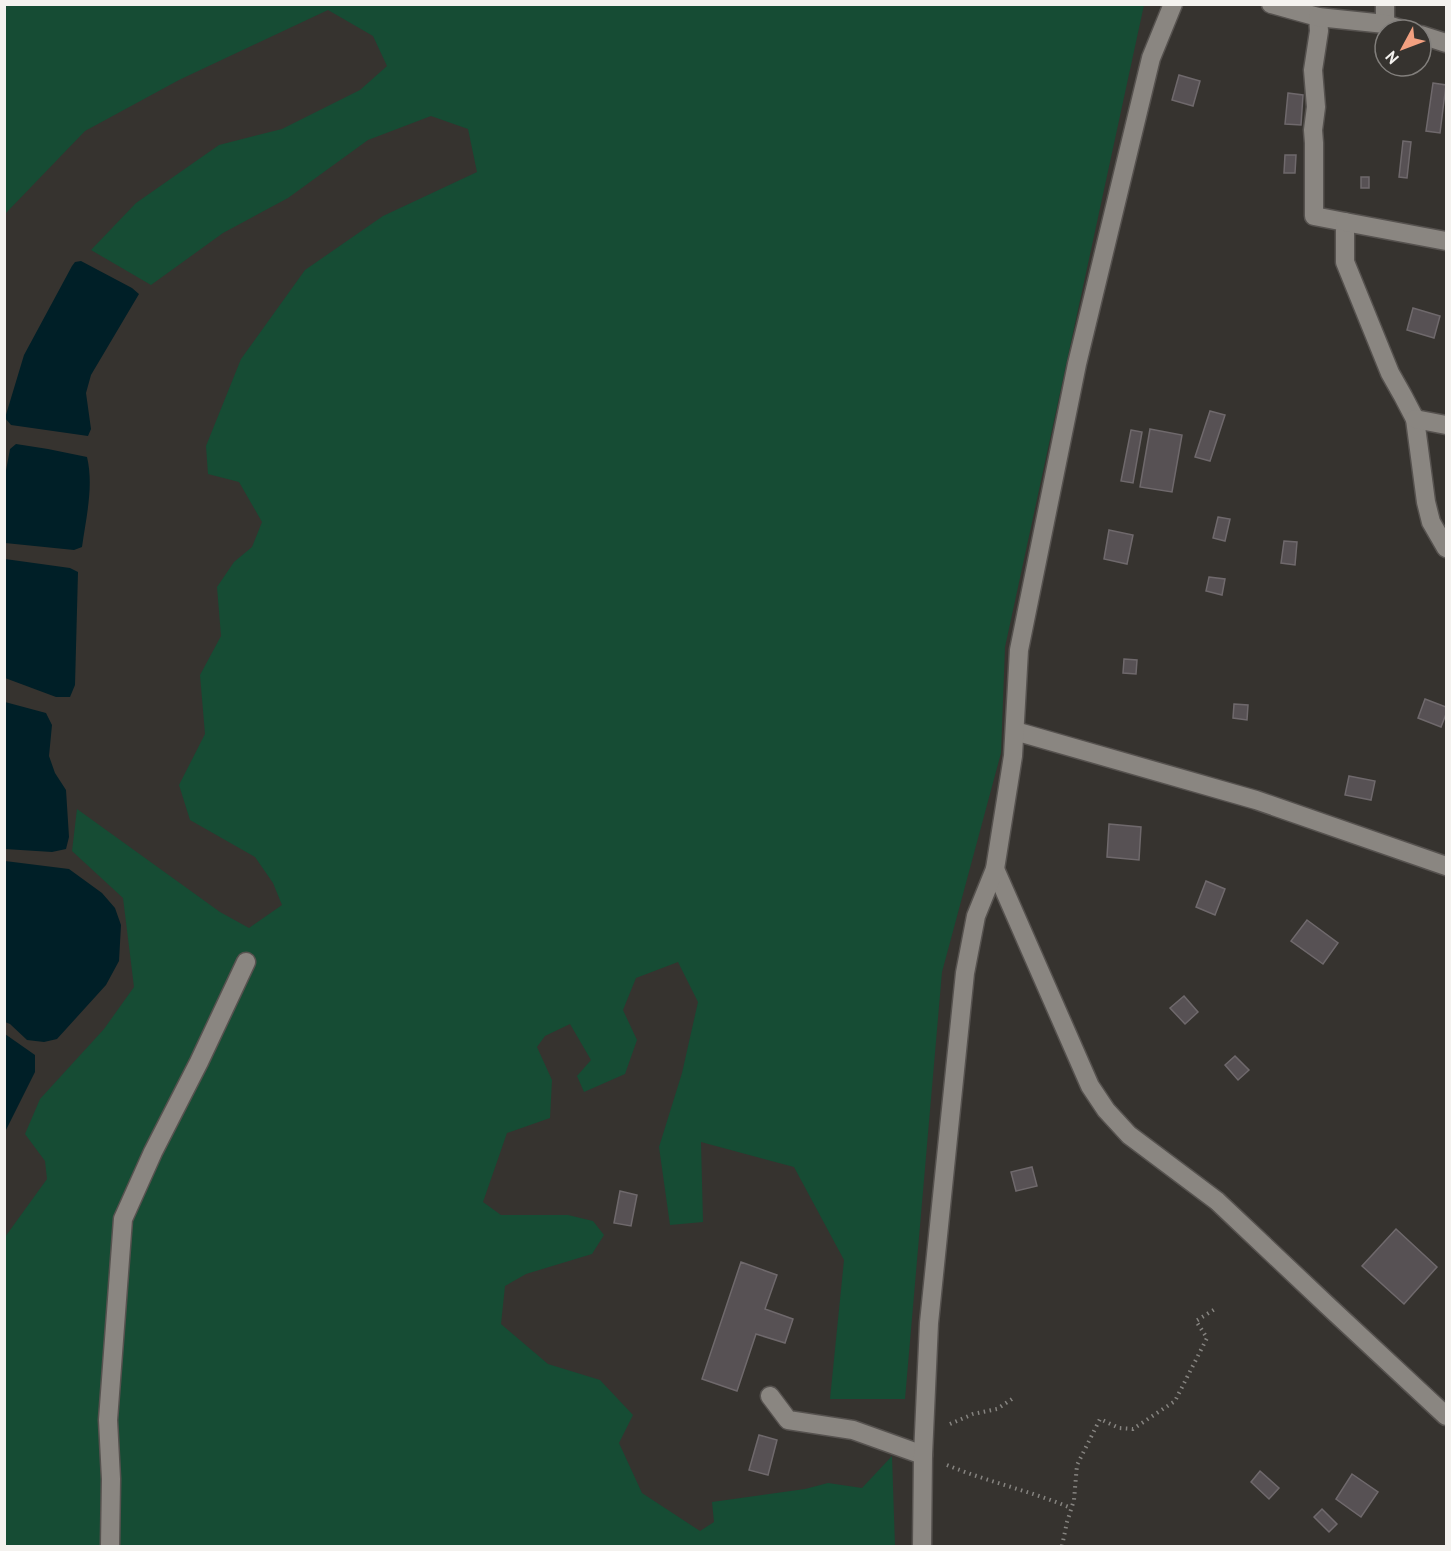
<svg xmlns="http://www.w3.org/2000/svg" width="1451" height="1551" font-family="'PT Sans',sans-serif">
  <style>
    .green { fill: #164c34 }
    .water { fill: #001f27 }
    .building { fill: #575154; stroke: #6f696c; stroke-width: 1.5 }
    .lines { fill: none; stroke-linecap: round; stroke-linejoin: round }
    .street-casing { stroke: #56524f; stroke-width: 21 }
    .path { stroke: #868480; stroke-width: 4; stroke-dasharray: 1.5 4.5; stroke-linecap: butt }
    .street { stroke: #8a8681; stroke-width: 18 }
  </style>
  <rect width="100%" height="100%" fill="#36332f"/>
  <path class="green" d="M5 5H1144L1005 647 1001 753 942 972 905 1399H830L844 1260 794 1167 701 1142 703 1222 670 1225 659 1147 682 1073 698 1002 678 962 636 978 623 1010 637 1040 625 1074 584 1092 577 1076 591 1060 570 1024 545 1036 537 1047 552 1080 550 1118 507 1133 483 1202 501 1215H568L593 1221 604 1235 592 1254 526 1274 505 1286 501 1324 548 1364 600 1380 633 1415 619 1443 642 1493 700 1531 714 1522 712 1502 805 1489 828 1483 862 1488 892 1456 895 1546H5V1237L47 1179 45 1161 25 1134 40 1099 104 1029 134 987 123 898 72 851 77 809 220 912 249 928 282 905 273 883 255 857 190 820 179 785 205 734 200 675 221 636 217 587 234 562 252 547 262 522 239 482 208 474 206 446 241 359 305 270 383 216 477 172 468 129 431 116 368 140 288 198 223 233 151 285 91 250 136 203 219 145 282 129 360 90 387 66 373 36 328 10 179 80 85 131 5 214Z"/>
  <g class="water">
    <path d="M81 261 132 288 139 294 91 375 86 393 91 429 88 436 11 425 5 418 24 355 72 266 75 262Z"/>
    <path d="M16 444 48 449 87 457C94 486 86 518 82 547L74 550 5 543V476L10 449Z"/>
    <path d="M5 559 70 568 78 572 75 685 70 697H56L5 678Z"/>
    <path d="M5 702 46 713 52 725 49 756 55 773 66 790 69 837 66 849 52 852 5 849Z"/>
    <path d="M5 861 69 869 102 893 115 908 121 925 119 961 106 985 57 1039 44 1042 27 1040 10 1024 5 1022Z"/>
    <path d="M5 1034 35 1055V1072L5 1132Z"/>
  </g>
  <g class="building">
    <path d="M1179 75 1200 81 1193 106 1172 100Z"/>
    <path d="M1433 83 1446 85 1440 133 1426 131Z"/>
    <path d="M1288 93 1303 95 1301 125 1285 124Z"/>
    <path d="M1403 141 1411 142 1407 178 1399 177Z"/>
    <path d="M1285 155H1296L1295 173H1284Z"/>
    <rect x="1361" y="177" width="8" height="11"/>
    <path d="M1413 308 1440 316 1434 338 1407 330Z"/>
    <path d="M1210 411 1225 415 1210 461 1195 457Z"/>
    <path d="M1150 429 1182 435 1172 492 1140 487Z"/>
    <path d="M1131 430 1142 432 1133 483 1121 481Z"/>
    <path d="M1218 517 1230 519 1225 541 1213 538Z"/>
    <path d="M1109 530 1133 535 1127 564 1104 559Z"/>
    <path d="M1284 541 1297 542 1295 565 1281 563Z"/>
    <path d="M1209 577 1225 579 1222 595 1206 591Z"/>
    <path d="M1124 659 1137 660 1136 674 1123 673Z"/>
    <path d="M1425 699 1446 707V714L1441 727 1418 718Z"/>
    <path d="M1234 704 1248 705 1247 720 1233 718Z"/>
    <path d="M1349 776 1375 781 1371 800 1345 795Z"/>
    <path d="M1109 824 1141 827 1139 860 1107 857Z"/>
    <path d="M1206 881 1225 889 1215 915 1196 907Z"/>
    <path d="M1307 920 1338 943 1323 964 1291 941Z"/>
    <path d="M1184 996 1198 1012 1185 1024 1170 1008Z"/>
    <path d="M1235 1056 1249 1070 1238 1080 1225 1065Z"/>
    <path d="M1032 1167 1037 1186 1016 1191 1011 1172Z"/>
    <path d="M620 1191 637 1195 631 1226 614 1223Z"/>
    <path d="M1396 1229 1437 1267 1404 1304 1362 1266Z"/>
    <path d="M741 1262 777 1275 765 1309 793 1319 785 1343 756 1334 737 1391 702 1379Z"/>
    <path d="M759 1435 777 1440 768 1475 749 1470Z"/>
    <path d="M1260 1471 1279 1488 1269 1499 1251 1482Z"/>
    <path d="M1352 1474 1378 1492 1361 1517 1336 1499Z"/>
    <path d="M1322 1509 1337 1524 1329 1532 1314 1517Z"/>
  </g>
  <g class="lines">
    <defs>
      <g id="street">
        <path d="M1271 4 1318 17 1319 31 1313 70 1316 107 1313 130 1314 143V216L1345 222V262L1390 373 1403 396 1415 419 1426 502 1431 522 1446 548"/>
        <path d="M1385 4V24L1404 30"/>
        <path d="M1318 17 1385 24"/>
        <path d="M1421 35 1446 43"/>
        <path d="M1345 222 1446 241"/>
        <path d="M1415 419 1446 425"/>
        <path d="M1015 731 1256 800 1446 866"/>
        <path d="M995 869 1090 1086 1106 1110 1129 1135 1217 1201 1327 1305 1446 1416"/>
        <path d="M770 1396 788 1420 853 1430 923 1455"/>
        <path d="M110 1546 111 1479 108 1420 123 1219 153 1152 199 1062 246 962"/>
        <path d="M922 1546 923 1455 929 1323 965 973 976 916 995 869 1013 756 1019 650 1077 364 1151 58 1173 4"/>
      </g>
    </defs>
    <use href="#street" class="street-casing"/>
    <g class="path">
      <path d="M950 1424 973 1414 997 1409 1015 1397"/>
      <path d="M947 1465C988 1482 1031 1491 1071 1508"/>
      <path d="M1062 1546 1067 1522 1074 1500 1077 1465 1100 1419 1119 1428 1133 1429 1175 1401 1207 1338 1196 1321 1215 1309"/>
    </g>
    <use href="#street" class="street"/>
  </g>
  <rect width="1451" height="1551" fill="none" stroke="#f4f2ef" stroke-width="12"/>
  <g transform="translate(1403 48) rotate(229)"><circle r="28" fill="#36332f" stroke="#827f7c" stroke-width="1.5"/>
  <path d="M0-4.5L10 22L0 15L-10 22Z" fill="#f2a080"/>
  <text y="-9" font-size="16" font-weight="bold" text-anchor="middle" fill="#f4f2ef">N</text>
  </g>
</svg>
